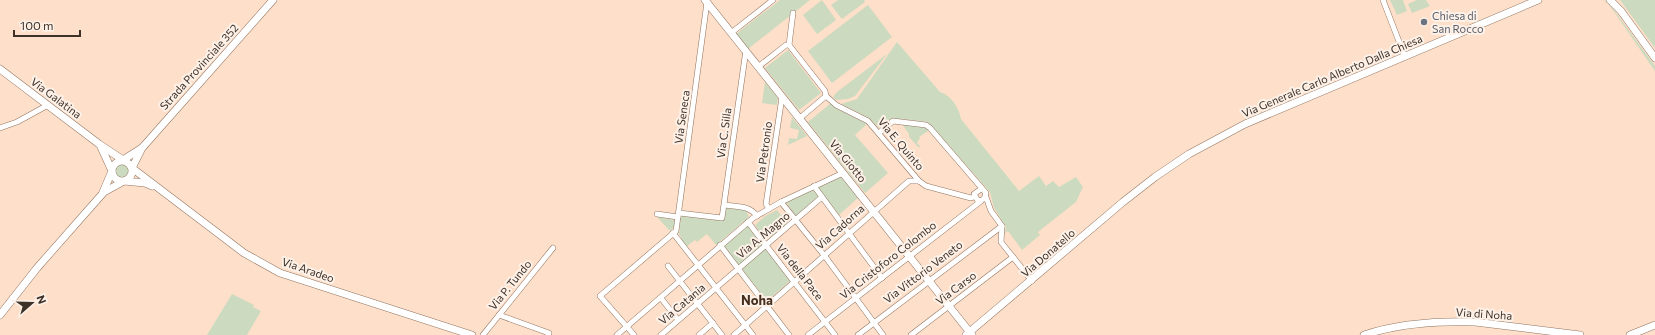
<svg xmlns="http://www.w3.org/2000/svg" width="1655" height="335" font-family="Commissioner,sans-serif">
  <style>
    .green { fill: #ccdbbf }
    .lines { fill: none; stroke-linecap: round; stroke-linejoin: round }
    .street-casing { stroke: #917561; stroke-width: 6 }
    .secondary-casing { stroke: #917561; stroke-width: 8 }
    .street { stroke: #fff; stroke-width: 5 }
    .secondary { stroke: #fff; stroke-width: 7 }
    .worship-dot { fill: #6b7280; stroke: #fdf1e8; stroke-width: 1.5 }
    .labels { text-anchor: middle; stroke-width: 4; stroke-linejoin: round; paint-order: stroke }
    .worship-label { font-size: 11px; fill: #5b616d; stroke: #fdf1e8; text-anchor: start }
    .street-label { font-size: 11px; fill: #3d3128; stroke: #fdf1e8 }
    .quarter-label { font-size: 13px; font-weight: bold; fill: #472f1d; stroke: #fdf1e8 }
  </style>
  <rect width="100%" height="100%" fill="#fedfc9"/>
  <g class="green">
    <path d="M780 0H810L748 49 736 34Z"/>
    <path d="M822 0 836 20 817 34 803 15Z"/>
    <path d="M838 0H864L865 2 842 19 831 5Z"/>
    <path d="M1390 0H1403L1407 11 1397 15Z"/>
    <path d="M1417 0H1426L1430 6 1412 13 1408 4Z"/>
    <path d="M1602 0 1608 2 1655 66V71L1608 3Z"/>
    <path d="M1620 0H1655V48Z"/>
    <path d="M868 5 892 37 832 83 808 51Z"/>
    <path d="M897 42 940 92C951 95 959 108 961 119L1019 191 1039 176 1046 186 1053 181 1059 187 1076 177 1083 187 1076 202 1038 232 1040 235 1022 250 1008 231 1005 233 1006 227 994 208 990 192 928 122 892 118 879 128 869 118 841 104 857 99Z"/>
    <path d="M788 50 821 93 799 110 765 68Z"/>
    <path d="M887 54 855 96 848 99 836 100 833 97 837 92Z"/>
    <path d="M765 82 778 98 777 105 762 103Z"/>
    <path d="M831 103 867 124 855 135 888 173 865 193 808 122Z"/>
    <path d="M792 117 807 136 788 145 789 138 797 139 799 130 790 128Z"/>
    <path d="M902 124 926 127 928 131 919 137 920 138 917 143 920 146 919 148 909 137V134Z"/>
    <circle cx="122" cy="171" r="8"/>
    <path d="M841 177 859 197 839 215 817 187Z"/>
    <path d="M812 189 819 197 796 217 786 202Z"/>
    <path d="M726 208 746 210 749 217 716 245 707 234 697 242 695 240 686 247 679 234 681 216 724 221Z"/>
    <path d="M777 210 787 223 777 233 765 239 755 225 765 216Z"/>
    <path d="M657 217 675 220 674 227 670 231Z"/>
    <path d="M748 225 763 246 740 266 724 246Z"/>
    <path d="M765 248 790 281 767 301 742 269Z"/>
    <path d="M232 294 254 305 253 307 261 311 247 335H207Z"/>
  </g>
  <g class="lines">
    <defs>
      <g id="street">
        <path d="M1383 0 1405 57"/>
        <path d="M731 33 773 0"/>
        <path d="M789 45 793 13"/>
        <path d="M758 67 786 45H789L825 91 826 96"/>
        <path d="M826 96 836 105 868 121 919 181"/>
        <path d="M800 118 826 96"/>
        <path d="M0 128 17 122 48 105"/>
        <path d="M879 133 893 121 926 125 930 128 986 193 984 199 978 201 974 194 981 189"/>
        <path d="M814 186 882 278"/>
        <path d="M986 197 991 211 1002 226 1001 242 1032 281"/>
        <path d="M781 202 824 255 883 335"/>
        <path d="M725 205C737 207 749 205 757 216"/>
        <path d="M769 209 766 204 782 97"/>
        <path d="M679 213 722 218 746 50"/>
        <path d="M657 214 678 217"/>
        <path d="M748 222 835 335"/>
        <path d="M673 233 753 335"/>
        <path d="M720 245 789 335"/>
        <path d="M668 266 722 335"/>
        <path d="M661 298 678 320"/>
        <path d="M499 315 549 333 548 335"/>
        <path d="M483 335 553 248"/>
        <path d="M617 335 753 218 781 202 843 173"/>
        <path d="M634 335 600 296 676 231 707 2"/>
        <path d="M661 335 822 197"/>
        <path d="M699 335 713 323"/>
        <path d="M734 335 909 181H919L926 186 971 198 974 197"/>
        <path d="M808 335 981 201"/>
        <path d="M858 335 1002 226"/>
        <path d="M911 335 1013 257"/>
      </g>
      <g id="secondary">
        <path d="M705 0 972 335"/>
        <path d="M1610 0 1621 11 1655 58"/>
        <path d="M0 69 99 144 123 160 142 148 273 0"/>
        <path d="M101 147 112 171 103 192"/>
        <path d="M142 148 132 168 244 253 280 273 472 335"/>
        <circle cx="122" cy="171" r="10"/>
        <path d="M0 315 37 268 104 192 124 181 145 183 152 186"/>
        <path d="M966 335 1123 202 1155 177 1189 154 1245 124 1538 0"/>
        <path d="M1364 335C1400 323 1438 321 1475 322L1580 335"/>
        <path d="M1630 335 1655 325"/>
      </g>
    </defs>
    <use href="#street" class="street-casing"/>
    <use href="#secondary" class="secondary-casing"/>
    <use href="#street" class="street"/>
    <use href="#secondary" class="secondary"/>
  </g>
  <circle class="worship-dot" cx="1424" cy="22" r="4"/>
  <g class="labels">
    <g class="worship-label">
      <text x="1432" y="20">Chiesa di<tspan x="1432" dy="13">San Rocco</tspan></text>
    </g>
    <g class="street-label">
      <text transform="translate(199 67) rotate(-48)" y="4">Strada Provinciale 352</text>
      <text transform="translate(1332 76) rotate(-23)" y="4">Via Generale Carlo Alberto Dalla Chiesa</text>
      <text transform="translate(56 98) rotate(37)" y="4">Via Galatina</text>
      <text transform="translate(682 117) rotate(-82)" y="4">Via Seneca</text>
      <text transform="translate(724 133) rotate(-82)" y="4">Via C. Silla</text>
      <text transform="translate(901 144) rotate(50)" y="4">Via E. Quinto</text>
      <text transform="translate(764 152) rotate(-82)" y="4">Via Petronio</text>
      <text transform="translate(848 161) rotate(51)" y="4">Via Giotto</text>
      <text transform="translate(840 227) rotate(-42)" y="4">Via Cadorna</text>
      <text transform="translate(763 235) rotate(-40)" y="4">Via A. Magno</text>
      <text transform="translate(1048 253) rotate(-41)" y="4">Via Donatello</text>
      <text transform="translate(888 260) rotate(-38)" y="4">Via Cristoforo Colombo</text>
      <text transform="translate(308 270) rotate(19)" y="4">Via Aradeo</text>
      <text transform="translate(800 272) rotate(52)" y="4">Via della Pace</text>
      <text transform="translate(923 272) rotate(-37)" y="4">Via Vittorio Veneto</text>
      <text transform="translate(510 285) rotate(-51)" y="4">Via P. Tundo</text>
      <text transform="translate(956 288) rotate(-37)" y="4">Via Carso</text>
      <text transform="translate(682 304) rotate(-40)" y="4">Via Catania</text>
      <text transform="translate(1484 314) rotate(4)" y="4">Via di Noha</text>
    </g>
    <g class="quarter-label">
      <text x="757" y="305">Noha</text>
    </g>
  </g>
  <g transform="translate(32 303) rotate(70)" stroke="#fdf1e8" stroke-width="3" paint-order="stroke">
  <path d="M0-3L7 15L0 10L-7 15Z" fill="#3d3128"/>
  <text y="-6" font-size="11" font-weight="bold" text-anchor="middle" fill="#3d3128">N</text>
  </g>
  <path d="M14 30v6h66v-6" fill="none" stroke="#3d3128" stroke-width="2"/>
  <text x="20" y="30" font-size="12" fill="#3d3128" stroke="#fdf1e8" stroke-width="3" paint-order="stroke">100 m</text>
</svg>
